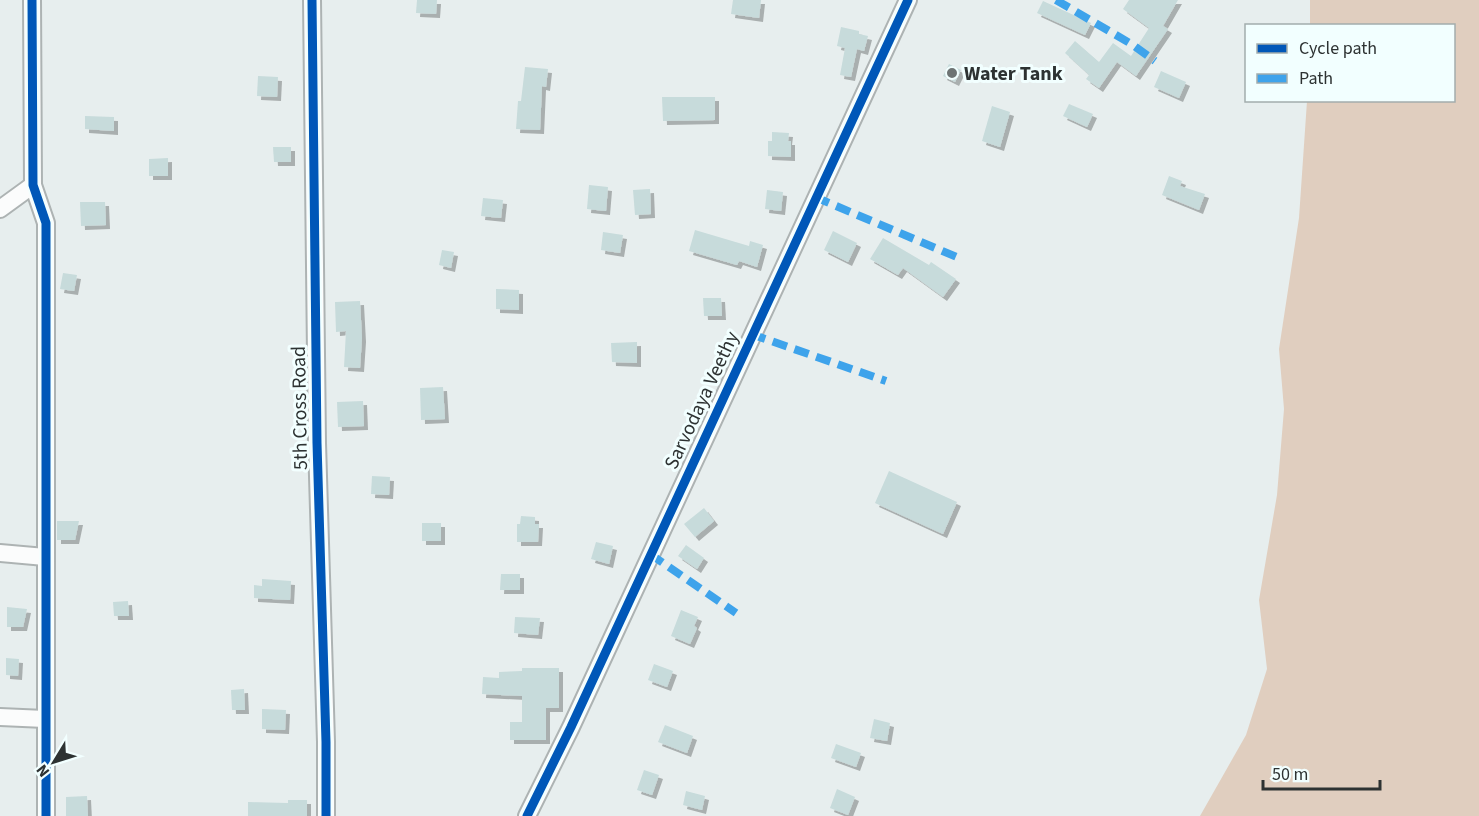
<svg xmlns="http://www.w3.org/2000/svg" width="1479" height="816" font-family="'Source Sans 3',sans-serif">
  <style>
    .green { fill: #e0cebf }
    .building { fill: #c7dbdb; filter: url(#shadow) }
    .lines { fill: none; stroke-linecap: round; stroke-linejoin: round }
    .street-casing { stroke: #adb3b3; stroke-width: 20 }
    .street { stroke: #fbfcfc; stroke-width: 16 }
    .quiet { stroke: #3ea3eb; stroke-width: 8; stroke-dasharray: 15 8; stroke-linecap: butt }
    .cycleway-casing { stroke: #f2ffff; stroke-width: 13 }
    .cycleway { stroke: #0057b8; stroke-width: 9 }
    .poi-dot { fill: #6e7474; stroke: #f2ffff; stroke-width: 2 }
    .labels { text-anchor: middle; stroke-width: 6; stroke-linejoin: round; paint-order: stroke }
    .poi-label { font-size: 20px; font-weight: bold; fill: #2d3232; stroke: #f2ffff; text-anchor: start }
    .street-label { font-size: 20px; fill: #2d3232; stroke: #f2ffff }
  </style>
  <defs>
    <filter id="shadow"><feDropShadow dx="4" dy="4" stdDeviation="0" flood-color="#0004"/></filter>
  </defs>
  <rect width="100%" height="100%" fill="#e7eeee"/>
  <path class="green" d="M1310 0H1479V816H1200L1246 735 1267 669 1259 600 1277 495 1284 409 1279 349 1299 218 1307 101 1454 100V26L1310 25Z"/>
  <g class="building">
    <path d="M417 0H437L436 14 416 13Z"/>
    <path d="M733 0H761L759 18 731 14Z"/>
    <path d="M1129 0H1178L1163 26 1168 29 1136 76 1117 62 1099 88 1086 79 1089 75 1065 53 1075 41 1099 62 1113 43 1131 56 1149 28 1123 9Z"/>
    <path d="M1043 1 1091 23 1085 35 1037 13Z"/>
    <path d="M841 27 859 31V34L868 36 864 51 857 49 851 77 840 75 845 48 837 46Z"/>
    <path d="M949 64 961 70 955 82 943 76Z"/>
    <path d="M525 67 548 69 546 87 542 86 540 130 516 129 518 101H521Z"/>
    <path d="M1161 71 1186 82 1179 98 1154 87Z"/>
    <path d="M258 76 278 77 277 97 257 96Z"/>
    <path d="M662 97H715V120L663 121Z"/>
    <path d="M1069 104 1093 114 1087 127 1063 116Z"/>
    <path d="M992 106 1010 112 1000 147 982 141Z"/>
    <path d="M85 116 114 117V131L85 129Z"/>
    <path d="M772 132 789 133 788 141H791V157L768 156V141H772Z"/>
    <path d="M273 147H291V162H274Z"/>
    <path d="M168 158V176H149V159Z"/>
    <path d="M1169 176 1182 181 1180 186 1205 194 1199 210 1162 195Z"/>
    <path d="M589 185 608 187 606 211 587 209Z"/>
    <path d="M650 189 651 214 635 215 633 190Z"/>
    <path d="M767 190 783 192 781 211 765 209Z"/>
    <path d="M483 198 503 200 501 218 481 216Z"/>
    <path d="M80 202H105L106 225 81 226Z"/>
    <path d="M695 230 749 246 750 241 763 245 757 267 739 261 737 265 689 251Z"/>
    <path d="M833 231 857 243 848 262 824 250Z"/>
    <path d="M603 232 623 235 620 253 601 250Z"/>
    <path d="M883 238 929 265 931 262 956 279 943 297 903 268 898 275 870 259Z"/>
    <path d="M442 250 454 252 451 268 439 265Z"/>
    <path d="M63 273 77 275 74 291 60 289Z"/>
    <path d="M496 289 519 290V310L496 309Z"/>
    <path d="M703 298H721L722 316H704Z"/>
    <path d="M360 301 362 338 360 368 344 367 346 331 336 332 335 302Z"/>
    <path d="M637 342V363L612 362 611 343Z"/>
    <path d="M443 387 445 419 421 420 420 388Z"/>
    <path d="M363 401 364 426 338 427 337 402Z"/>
    <path d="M889 471 957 502 943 534 875 503Z"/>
    <path d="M372 476 390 477 389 495 371 494Z"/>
    <path d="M704 508 714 521 695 537 684 524Z"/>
    <path d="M521 516 535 517V524H539L538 542H517V524H520Z"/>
    <path d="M57 521H79L75 540H57Z"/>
    <rect x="422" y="523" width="19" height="18"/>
    <path d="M596 542 613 546 609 564 591 559Z"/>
    <path d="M686 545 704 558 697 569 678 556Z"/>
    <path d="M501 574H520V590H500Z"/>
    <path d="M262 579 291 581 290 600 254 598V585L262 586Z"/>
    <path d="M128 601 129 616H114L113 602Z"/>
    <path d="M7 607 27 609 23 627H7Z"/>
    <path d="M681 610 698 617 694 626 697 628 690 644 671 636Z"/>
    <path d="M515 617 540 618 538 635 514 633Z"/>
    <path d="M6 658 19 659 18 676 6 675Z"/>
    <path d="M654 664 673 671 667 687 648 680Z"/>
    <path d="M522 668H559V708H546V740H510V722H522V696L482 694 483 677 499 678V672L522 671Z"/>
    <path d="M244 689 245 710H232L231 690Z"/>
    <path d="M262 709 286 710 285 730 262 729Z"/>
    <path d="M874 719 890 723 887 741 870 738Z"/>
    <path d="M665 725 693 736 687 753 658 742Z"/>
    <path d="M836 744 861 753 856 767 831 758Z"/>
    <path d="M644 770 659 775 652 795 637 790Z"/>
    <path d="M837 789 855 797 848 815 830 808Z"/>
    <path d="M686 791 705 796 702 810 683 805Z"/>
    <path d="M87 796 88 816H66V797Z"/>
    <path d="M288 800H307V816H248V802L288 803Z"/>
  </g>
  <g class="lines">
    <defs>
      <g id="street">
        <path d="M32 0 33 185 46 223V816"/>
        <path d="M312 0 317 443 326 742V816"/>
        <path d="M0 209 33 185"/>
        <path d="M0 553 45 557"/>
        <path d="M0 717 45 719"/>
        <path d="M527 816 571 727 908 0"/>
      </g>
    </defs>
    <use href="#street" class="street-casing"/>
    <use href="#street" class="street"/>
    <g class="quiet">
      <path d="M1056 0 1133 45 1155 61"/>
      <path d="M815 197 959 258"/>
      <path d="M751 334 886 381"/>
      <path d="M650 554 736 613"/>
    </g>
    <defs>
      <g id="cycleway">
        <path d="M32 0 33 185 46 223V816"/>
        <path d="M312 0 317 443 326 742V816"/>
        <path d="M527 816 571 727 908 0"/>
      </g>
    </defs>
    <use href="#cycleway" class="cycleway-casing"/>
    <use href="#cycleway" class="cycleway"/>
  </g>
  <circle class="poi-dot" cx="952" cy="73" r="6"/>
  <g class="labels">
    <g class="poi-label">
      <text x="964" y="80">Water Tank</text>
    </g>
    <g class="street-label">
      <text transform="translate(701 400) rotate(-65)" y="7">Sarvodaya Veethy</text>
      <text transform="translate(299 408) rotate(-91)" y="7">5th Cross Road</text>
    </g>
  </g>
  <rect x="1245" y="24" width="210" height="78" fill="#f2ffff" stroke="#a3adad" stroke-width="1.5"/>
  <rect x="1257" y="44" width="30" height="9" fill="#0057b8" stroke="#a3adad" stroke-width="1.5"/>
  <text x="1299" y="54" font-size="18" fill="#2d3232">Cycle path</text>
  <rect x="1257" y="74" width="30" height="9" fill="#3ea3eb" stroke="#a3adad" stroke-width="1.5"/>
  <text x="1299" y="84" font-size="18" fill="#2d3232">Path</text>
  <g transform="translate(54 762) rotate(232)" stroke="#f2ffff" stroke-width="4.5" paint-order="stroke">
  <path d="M0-4.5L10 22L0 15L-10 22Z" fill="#2d3232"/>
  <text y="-9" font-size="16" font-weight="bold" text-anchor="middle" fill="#2d3232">N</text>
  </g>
  <path d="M1263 780v9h117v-9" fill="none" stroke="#2d3232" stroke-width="3"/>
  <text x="1272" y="780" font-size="18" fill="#2d3232" stroke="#f2ffff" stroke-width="4.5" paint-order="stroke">50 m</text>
</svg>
